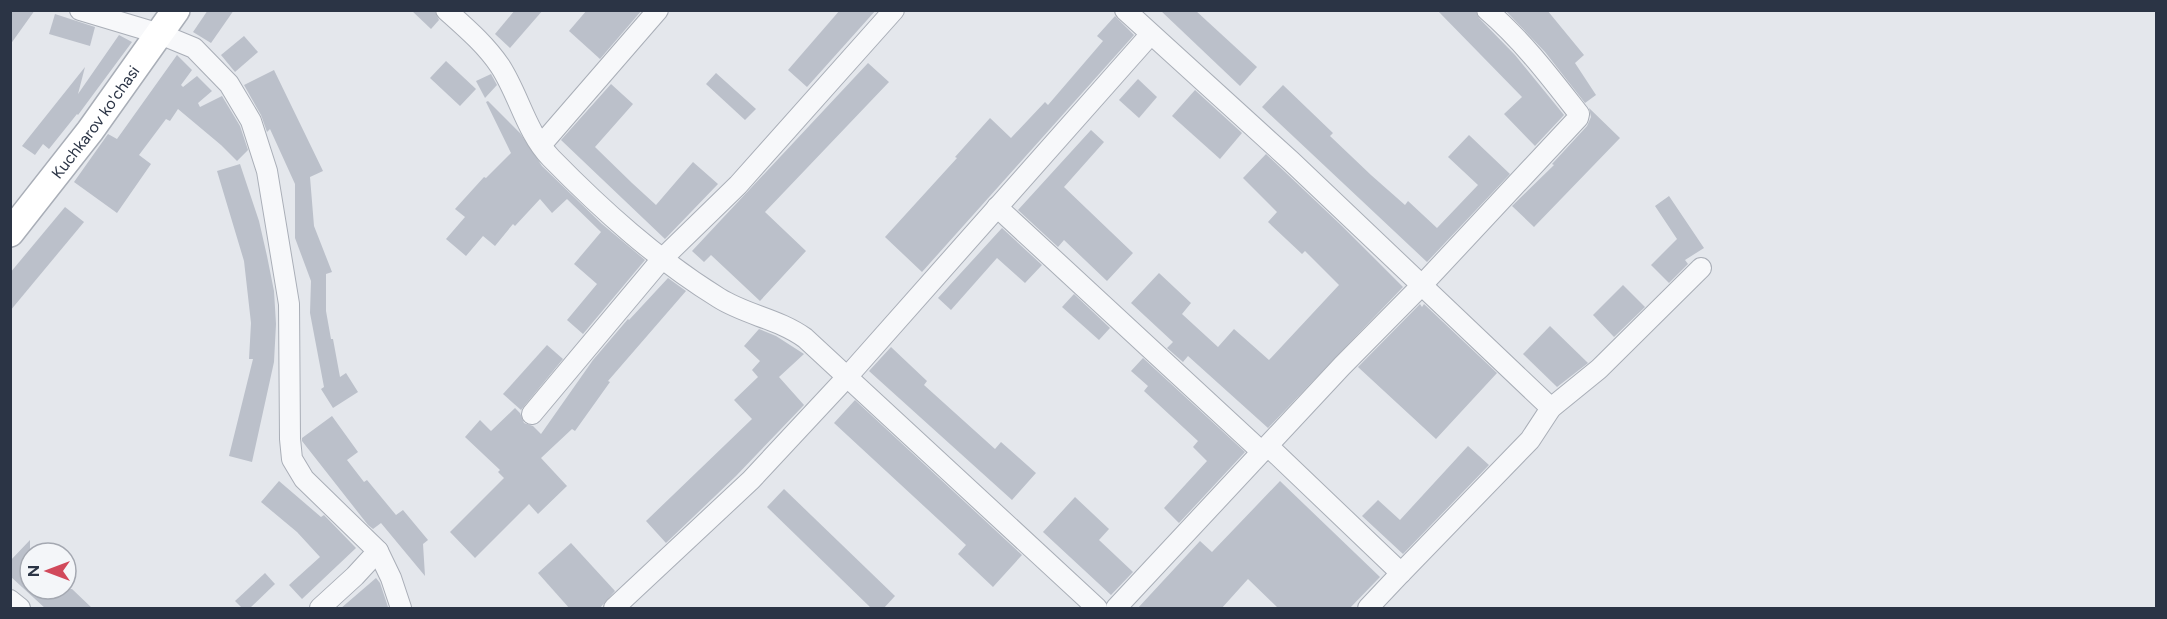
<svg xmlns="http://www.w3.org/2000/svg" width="2167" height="619" font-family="Figtree,sans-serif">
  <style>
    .building { fill: #bbc0ca }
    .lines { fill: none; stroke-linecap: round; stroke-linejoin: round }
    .street-casing { stroke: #a9aeb7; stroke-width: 22 }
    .secondary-casing { stroke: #a9aeb7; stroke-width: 30 }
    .street { stroke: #f7f8fa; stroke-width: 20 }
    .secondary { stroke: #fff; stroke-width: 27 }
    .labels { text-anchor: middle; stroke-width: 6; stroke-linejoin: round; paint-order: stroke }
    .street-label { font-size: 16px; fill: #2b3445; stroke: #f4f6f9 }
  </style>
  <rect width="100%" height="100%" fill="#e4e7ec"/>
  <g class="building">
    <path d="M10 10H35L10 45Z"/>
    <path d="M208 10H234L211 43 193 32Z"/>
    <path d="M411 10H434L439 20 431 29Z"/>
    <path d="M515 10H543L510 48 495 34Z"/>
    <path d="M587 10H642L600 59 569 31Z"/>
    <path d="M840 10H876L807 87 788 70Z"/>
    <path d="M1160 10H1195L1257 67 1240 86Z"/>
    <path d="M1437 10H1475L1479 18 1515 55 1564 115 1535 146 1504 114 1522 97Z"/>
    <path d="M1505 10H1547L1584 55 1575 63 1596 95 1585 103 1545 52Z"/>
    <path d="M55 14 95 27 90 46 49 34Z"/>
    <path d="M1115 16 1134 35 922 272 885 237 957 158 955 157 990 118 1011 138 1045 102 1048 105 1103 41 1097 36Z"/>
    <path d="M119 35 132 42 78 115 77 114 49 149 43 144 35 155 22 146 85 67 78 94Z"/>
    <path d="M244 36 258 52 235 72 221 55Z"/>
    <path d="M177 55 192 70 181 85 183 87 197 76 212 91 198 103 200 107 222 96 240 126 248 150 237 161 221 145 178 109 170 121 166 119 139 155 151 164 117 213 74 182 108 134 117 139Z"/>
    <path d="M446 61 476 89 460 106 430 78Z"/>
    <path d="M868 63 889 82 765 212 806 251 760 301 711 255 704 262 692 251Z"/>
    <path d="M274 70 323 171 310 177 314 226 332 272 326 274V311L331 339H333L340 377 346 373 358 392 333 408 321 389 324 387 310 313 311 281 295 238V184L270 129 267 132 261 115 244 85Z"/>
    <path d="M716 73 756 109 745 120 706 84Z"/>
    <path d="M491 74 497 85 485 98 476 81Z"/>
    <path d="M1138 79 1157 97 1139 118 1119 100Z"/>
    <path d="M611 84 633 104 595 147 632 183 656 205 693 162 718 184 665 239 561 140Z"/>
    <path d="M1283 85 1333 133 1330 136 1371 175 1405 205 1408 201 1437 228 1478 185 1448 157 1469 135 1510 174 1427 262 1262 107Z"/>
    <path d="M1195 90 1242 133 1220 159 1172 116Z"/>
    <path d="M488 101 520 133 542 166 602 224 645 260 583 334 567 320 597 284 574 264 601 232 567 199 552 213 540 199 515 226 513 224 495 246 483 236 466 256 446 239 465 217 455 209 484 177 486 178 511 153 486 102Z"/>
    <path d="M1589 108 1620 138 1534 227 1512 206 1554 165 1552 164 1587 126 1591 117Z"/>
    <path d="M1091 130 1104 142 1064 187 1133 253 1107 281 1064 240 1058 247 1018 210Z"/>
    <path d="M1266 154 1342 226 1403 287 1268 428 1188 356 1183 362 1167 348 1173 342 1131 303 1159 273 1191 303 1182 314 1218 347 1234 329 1269 360 1339 285 1305 251 1302 254 1268 222 1277 212 1243 178Z"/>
    <path d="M240 164 259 221 267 256 274 291 276 324 274 362 252 462 229 456 253 359H249L251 323 244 261 217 171Z"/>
    <path d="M1669 196 1704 248 1685 260 1688 264 1669 283 1651 265 1677 239 1655 206Z"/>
    <path d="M65 207 84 222 10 311V273Z"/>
    <path d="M1002 228 1042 265 1025 283 997 258 951 310 938 298Z"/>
    <path d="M668 278 686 291 608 381 610 382 575 431 572 429 541 458 567 486 538 514 529 504 475 558 450 532 504 478 498 472 500 470 465 437 480 420 491 431 515 408 520 413 524 423 533 426 541 434 593 360 628 319 629 320Z"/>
    <path d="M1623 285 1645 307 1614 337 1593 315Z"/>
    <path d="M1074 294 1110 328 1099 340 1062 307Z"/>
    <path d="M1420 304 1422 307 1424 304 1497 373 1436 439 1358 367Z"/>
    <path d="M1550 326 1588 363 1557 387 1523 354Z"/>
    <path d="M759 329 776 336 804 354 779 377 804 405 736 476 666 543 646 521 752 419 734 400 758 377 752 370 760 361 744 346Z"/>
    <path d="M547 345 563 359 521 410 503 394Z"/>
    <path d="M891 347 927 381 924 385 995 449 1001 442 1036 473 1012 500 869 371Z"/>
    <path d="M1143 358 1245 452 1179 523 1164 508 1207 461 1193 447 1198 441 1144 391 1148 386 1131 371Z"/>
    <path d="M855 400 1022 555 993 587 958 554 966 545 834 423Z"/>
    <path d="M332 416 358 452 347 460 364 482 367 480 396 515 403 510 428 540 423 544 425 576 381 523 373 529 368 525 302 441V438Z"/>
    <path d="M1468 446 1489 465 1403 554 1362 516 1378 500 1400 520Z"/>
    <path d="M279 481 321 517 324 515 356 548 302 599 289 585 320 557 297 532 261 502Z"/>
    <path d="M1280 481 1380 577 1349 609H1279L1248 579 1221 609H1137L1200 541 1212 552Z"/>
    <path d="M784 489 895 596 883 609H872L767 507Z"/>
    <path d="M1075 497 1109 529 1099 540 1133 572 1111 595 1043 532Z"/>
    <path d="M30 540V589H72L93 609H46L10 576V561Z"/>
    <path d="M571 543 615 591 599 609H570L538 573Z"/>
    <path d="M265 573 275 584 249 609H243L235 601Z"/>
    <path d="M376 578 380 583 388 607 386 609H340Z"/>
  </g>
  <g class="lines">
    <defs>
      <g id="street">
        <path d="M80 10 160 34 194 48 229 84 251 121 267 171 289 304 290 439 292 459 304 479 378 551 391 578 401 608"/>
        <path d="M446 10C466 28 485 44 500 66 519 95 526 132 551 158 602 210 656 259 719 298 746 315 779 319 805 338L1097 608"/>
        <path d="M1125 10 1291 161 1551 408"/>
        <path d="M541 145 658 10"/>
        <path d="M997 207 1262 452"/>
        <path d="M532 414 661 260 738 185 894 10"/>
        <path d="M1268 446 1401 573 1530 440 1551 408 1599 369 1701 268"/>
        <path d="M10 600 20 608"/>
        <path d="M320 608 355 576 378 551"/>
        <path d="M614 608 751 480 847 377 1150 35"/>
        <path d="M1116 608 1342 366 1422 285 1578 118 1579 114C1550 77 1523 41 1487 10"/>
        <path d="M1368 608 1401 573"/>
      </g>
      <g id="secondary">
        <path id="s1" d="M10 233 90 131 176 10"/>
      </g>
    </defs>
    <use href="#street" class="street-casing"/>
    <use href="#secondary" class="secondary-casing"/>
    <use href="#street" class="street"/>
    <use href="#secondary" class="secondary"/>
  </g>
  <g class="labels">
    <g class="street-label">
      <text dy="6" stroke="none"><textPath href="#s1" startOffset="140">Kuchkarov ko'chasi</textPath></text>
    </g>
  </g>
  <rect width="2167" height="619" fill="none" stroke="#2b3445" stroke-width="24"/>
  <g transform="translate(48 571) rotate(270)"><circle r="28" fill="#f4f6f9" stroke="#a4a8b1" stroke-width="1.5"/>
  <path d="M0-4.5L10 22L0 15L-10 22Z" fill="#d1495b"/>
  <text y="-9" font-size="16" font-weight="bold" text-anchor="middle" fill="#2b3445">N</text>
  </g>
</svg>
